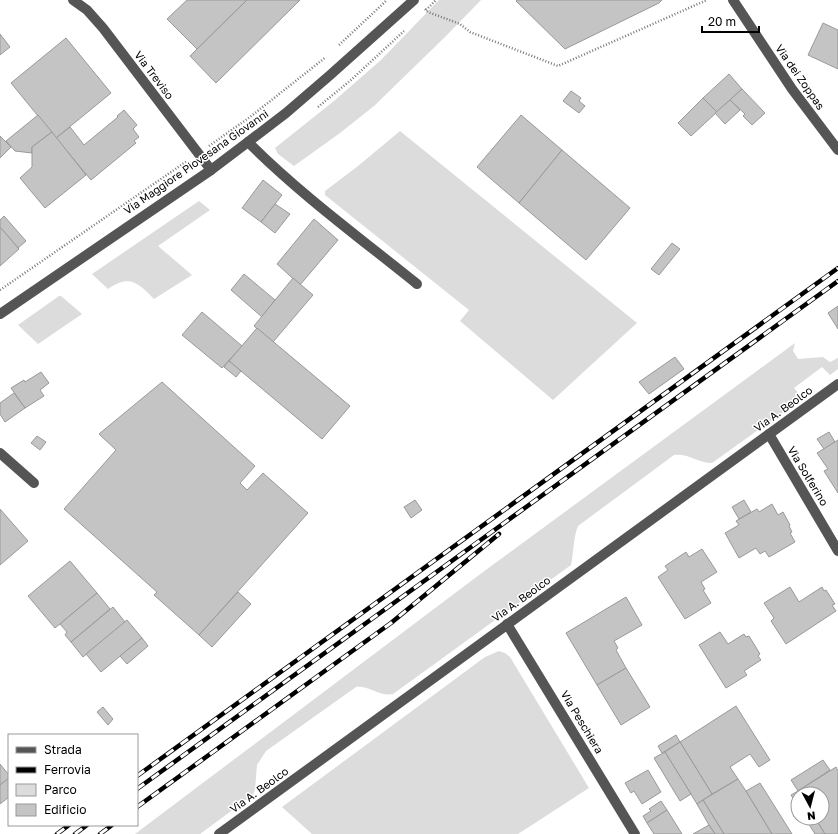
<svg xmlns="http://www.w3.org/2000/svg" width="838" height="834" font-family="'Golos Text',sans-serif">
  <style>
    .green { fill: #dcdcdc }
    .building { fill: #c4c4c4; stroke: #999 }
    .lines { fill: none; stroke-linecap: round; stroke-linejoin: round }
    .path { stroke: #777; stroke-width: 2.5; stroke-dasharray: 1 2; stroke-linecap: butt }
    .minor { stroke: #555; stroke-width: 10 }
    .rail-casing { stroke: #000; stroke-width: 4.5 }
    .rail { stroke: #fff; stroke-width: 3; stroke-dasharray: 9; stroke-linecap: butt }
    .labels { text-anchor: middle; stroke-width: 3; stroke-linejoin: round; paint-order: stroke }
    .street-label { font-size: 11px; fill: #000; stroke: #fff }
  </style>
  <rect width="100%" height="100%" fill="#fff"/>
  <g class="green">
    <path d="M439 0H481L447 35 374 106 340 133 294 166 278 154 275 148 334 101 381 60Z"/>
    <path d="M400 131 637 323 553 400 460 321 469 310 325 195V191L358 166Z"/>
    <path d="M199 201 210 210 158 246 192 275 154 299C138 283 130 274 108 289L93 275 92 274Z"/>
    <path d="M59 296H61L82 314 38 344 18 325Z"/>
    <path d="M795 343 793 351 798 359 823 357 830 362 838 358V369L830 375 822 367 794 388 803 398 712 463C698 463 688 453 674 455L578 526C573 538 574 552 571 565L393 694C379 697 369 685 356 687L266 751 257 765 255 789 253 795 200 834H135L483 572Z"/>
    <path d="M499 651 505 653 510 657 589 788 518 834H312L282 807 485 657Z"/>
  </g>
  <g class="building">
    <path d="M187 0H247L197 49 167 19Z"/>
    <path d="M247 0H300L216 83 190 56Z"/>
    <path d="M517 0H662L659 3 565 49 516 1Z"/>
    <path d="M823 23 838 30V69L808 55Z"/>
    <path d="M0 34 10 47 0 55Z"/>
    <path d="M66 38 111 93 56 138 11 83Z"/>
    <path d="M729 74 742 89 717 112 703 98Z"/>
    <path d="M742 89 765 113 752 125 743 116 745 114 730 100Z"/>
    <path d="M571 91 581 98 579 101 585 106 579 113 563 101Z"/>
    <path d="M703 98 717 112 691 136 678 123Z"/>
    <path d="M730 100 740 110 725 124 715 113Z"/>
    <path d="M124 110 137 125 133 129 139 137 134 141 136 143 91 180 56 138 70 127 84 145 118 117 117 116Z"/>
    <path d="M38 115 52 132 32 147V153L15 151 6 141Z"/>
    <path d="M521 115 562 150 519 203 477 167Z"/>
    <path d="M52 132 86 175 45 208 20 178 32 167V147Z"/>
    <path d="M0 136 11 147 0 158Z"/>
    <path d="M562 150 630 208 586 260 519 203Z"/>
    <path d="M263 180 282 195 261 222 242 208Z"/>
    <path d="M275 204 290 214 275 233 261 222Z"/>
    <path d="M4 216 26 241 18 248 0 227V220Z"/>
    <path d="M314 219 338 240 300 285 277 264Z"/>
    <path d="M0 227 19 249 0 266Z"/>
    <path d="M672 243 680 249 659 275 651 269Z"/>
    <path d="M244 274 275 300 262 317 231 290Z"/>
    <path d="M293 278 313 295 273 342 254 326Z"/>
    <path d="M838 306V329L828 313Z"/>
    <path d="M202 312 242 346 222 368 182 335Z"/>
    <path d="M257 328 350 406 322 439 229 361Z"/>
    <path d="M675 357 684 369 649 394 639 382Z"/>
    <path d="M229 361 241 371 236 377 224 367Z"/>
    <path d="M41 372 49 383 40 390 44 396 25 408 11 388 24 380 25 382Z"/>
    <path d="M162 382 255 466 240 483 247 490 263 473 308 513 199 635 154 595 157 592 64 509 116 450 99 434Z"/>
    <path d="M14 393 25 408 5 422 0 414V403Z"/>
    <path d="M829 432 835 442 824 449 817 439Z"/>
    <path d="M37 436 46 442 40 450 31 443Z"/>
    <path d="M838 440V493L824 471 828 469 817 453Z"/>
    <path d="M415 500 422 510 411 518 404 507Z"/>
    <path d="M744 500 751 512 739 519 732 507Z"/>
    <path d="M772 504 778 515 783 512 790 525 789 526 792 532 790 533 795 542 769 557 765 551 760 554 756 548 739 558 725 533 739 525 736 521 757 509 759 512Z"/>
    <path d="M0 509 28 541 0 565Z"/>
    <path d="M702 549 717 572 701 582 705 589 703 590 711 603 685 619 658 577 668 570 665 566 686 552 689 557Z"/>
    <path d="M70 561 97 593 55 628 28 596Z"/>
    <path d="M790 587 799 602 822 587 824 591 826 590 835 604 832 605 836 611 786 644 771 621 774 618 764 603Z"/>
    <path d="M238 592 251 604 212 647 199 635Z"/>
    <path d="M97 593 110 609 71 642 65 635 67 632 60 624Z"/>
    <path d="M626 597 642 625 614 641 618 648 616 650 626 668 597 685 566 633Z"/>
    <path d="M113 607 125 622 83 657 71 642Z"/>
    <path d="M127 620 142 638 101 672 86 654Z"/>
    <path d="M720 632 728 644 744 634 746 637 749 636 760 654 758 656 761 660 744 671 747 675 726 688 699 645Z"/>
    <path d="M142 638 148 646 127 664 120 656Z"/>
    <path d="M626 668 650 707 621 725 597 685Z"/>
    <path d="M736 706 770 760 759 767 750 754 730 767 738 779 712 794 680 742Z"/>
    <path d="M103 707 113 719 108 725 97 712Z"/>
    <path d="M676 735 680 742 662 753 658 746Z"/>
    <path d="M680 742 712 794 697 804 665 752Z"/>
    <path d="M665 752 691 794 680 801 654 758Z"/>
    <path d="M823 760 830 770 798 791 791 780Z"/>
    <path d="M0 764 9 775V778L0 785Z"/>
    <path d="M836 767 838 771V834H825L815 818H822V794H800L798 791Z"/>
    <path d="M648 770 661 792 642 804 634 791 631 793 625 783Z"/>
    <path d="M9 778V797L0 804V785Z"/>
    <path d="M738 779 746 791 772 834H724L703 800Z"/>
    <path d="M760 783 792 834H772L746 791Z"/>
    <path d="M798 791 800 794H798V806L791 795Z"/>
    <path d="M703 800 724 834H715L709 825 697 804Z"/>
    <path d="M661 801 667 810 647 823 643 816 651 811 649 809Z"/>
    <path d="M667 810 682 834H654L647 823Z"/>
    <path d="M805 818H815L825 834H815Z"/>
    <path d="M709 825 715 834H693Z"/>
  </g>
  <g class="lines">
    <g class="path">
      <path d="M425 9 428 12 460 24 470 32 558 66 707 0"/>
      <path d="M426 10 436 0"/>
      <path d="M339 45 387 0"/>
      <path d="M318 107 351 80 404 31"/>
      <path d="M209 146 250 117 326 57"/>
      <path d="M0 290 187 161"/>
    </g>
    <g class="minor">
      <path d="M73 0 87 10 103 28 211 170"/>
      <path d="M733 0 792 89 838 150"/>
      <path d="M248 142C300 194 360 238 417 284"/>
      <path d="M0 314 211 170 248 142 286 113 329 76 414 0"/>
      <path d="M769 434 838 551"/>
      <path d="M0 453 34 483"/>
      <path d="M507 624 635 834"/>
      <path d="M219 834 838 384"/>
    </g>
    <defs>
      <g id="rail">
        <path d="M137 776 838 268"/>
        <path d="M137 789 838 281"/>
        <path d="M137 807 391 623 499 534"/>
        <path d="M57 834 69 825"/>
        <path d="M75 834 87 825"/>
        <path d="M100 834 112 825"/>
      </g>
    </defs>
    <use href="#rail" class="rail-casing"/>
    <use href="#rail" class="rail"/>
  </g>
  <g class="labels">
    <g class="street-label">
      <text transform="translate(154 75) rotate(53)" y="4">Via Treviso</text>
      <text transform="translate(800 77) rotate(55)" y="4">Via dei Zoppas</text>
      <text transform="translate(196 162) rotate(-35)" y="4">Via Maggiore Piovesana Giovanni</text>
      <text transform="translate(783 409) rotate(-36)" y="4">Via A. Beolco</text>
      <text transform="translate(808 476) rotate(59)" y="4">Via Solferino</text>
      <text transform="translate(521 599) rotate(-36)" y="4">Via A. Beolco</text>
      <text transform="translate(582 722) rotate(59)" y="4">Via Peschiera</text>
      <text transform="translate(259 790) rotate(-36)" y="4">Via A. Beolco</text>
    </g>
  </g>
  <rect x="8" y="734" width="130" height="92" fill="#ffffff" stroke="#999999"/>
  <rect x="16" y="747" width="20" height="6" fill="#555555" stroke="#999999"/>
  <text x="44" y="754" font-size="12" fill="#000000">Strada</text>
  <rect x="16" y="767" width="20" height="6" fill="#000000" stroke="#999999"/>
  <text x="44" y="774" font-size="12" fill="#000000">Ferrovia</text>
  <rect x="16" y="784" width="20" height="12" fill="#dcdcdc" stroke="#999999"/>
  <text x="44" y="794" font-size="12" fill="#000000">Parco</text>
  <rect x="16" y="804" width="20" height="12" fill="#c4c4c4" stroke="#999999"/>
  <text x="44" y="814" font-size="12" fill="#000000">Edificio</text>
  <g transform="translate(810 806) rotate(173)"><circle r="19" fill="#ffffff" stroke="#999999"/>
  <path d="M0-3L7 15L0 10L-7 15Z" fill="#000000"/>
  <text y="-6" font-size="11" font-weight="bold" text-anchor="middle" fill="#000000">N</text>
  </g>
  <path d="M702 26v6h57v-6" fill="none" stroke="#000000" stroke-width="2"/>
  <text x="708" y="26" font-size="12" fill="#000000" stroke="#ffffff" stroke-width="3" paint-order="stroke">20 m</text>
</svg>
